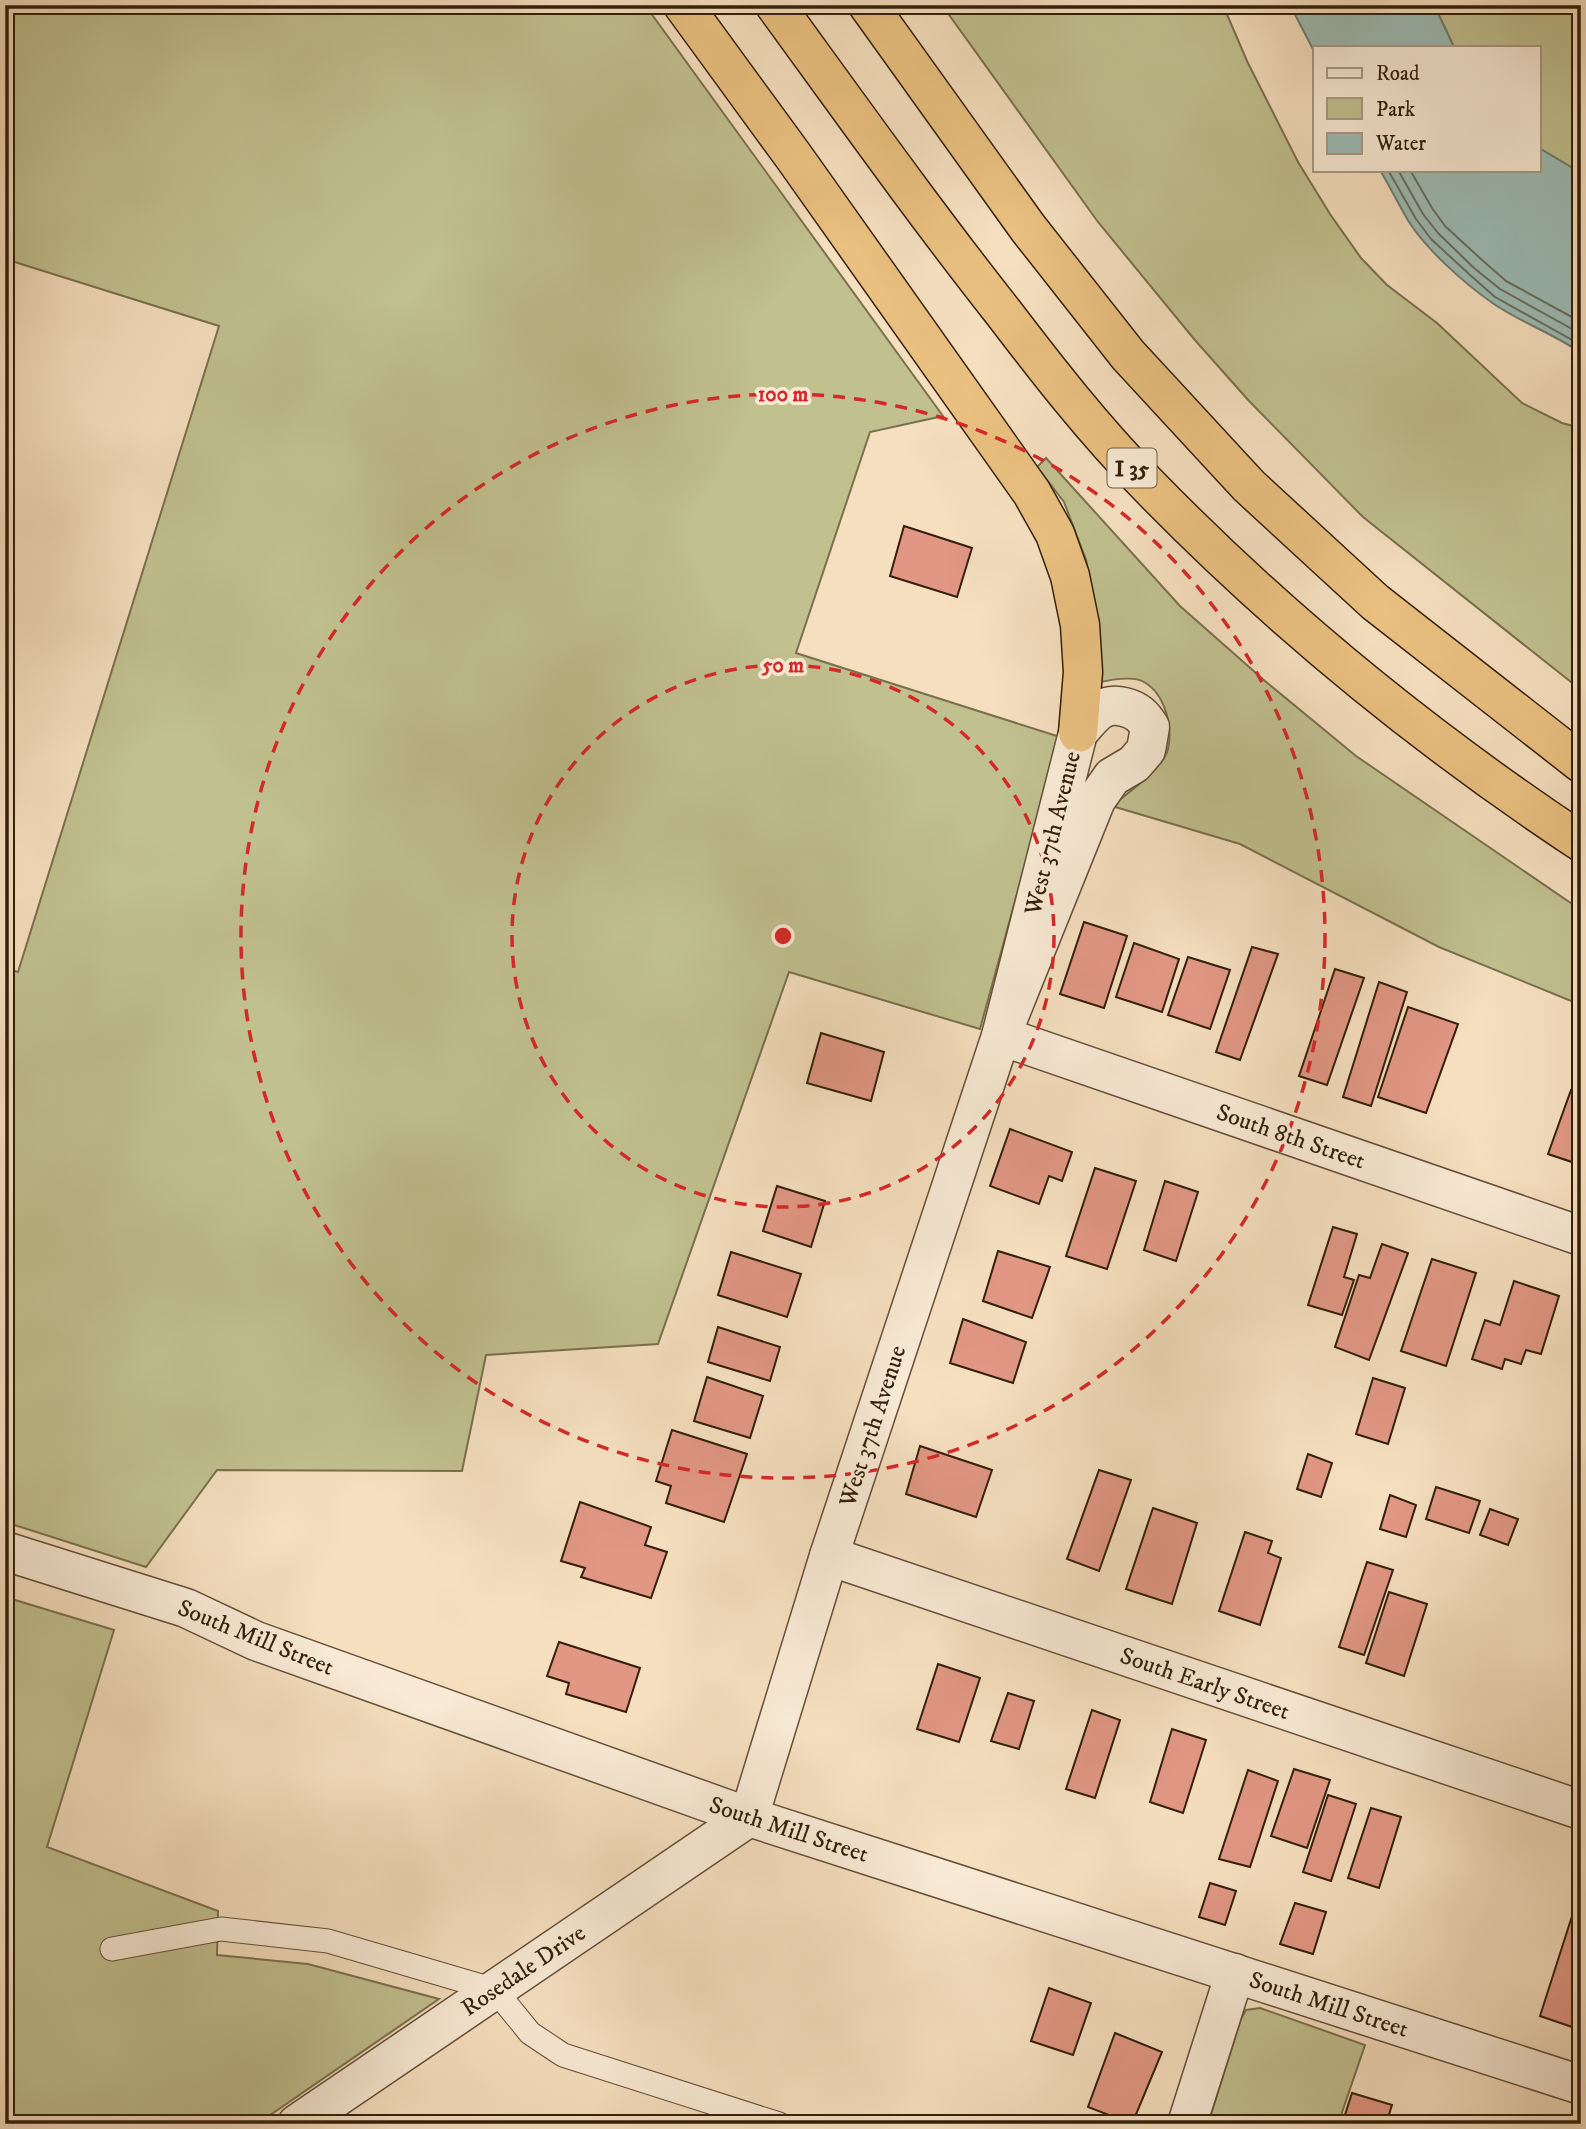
<svg xmlns="http://www.w3.org/2000/svg" width="1586" height="2129" font-family="'IM FELL DW Pica',serif">
  <style>
    .green { fill: #c1c08f; stroke: #7a704d; stroke-width: 2 }
    .water { fill: #9cbcb5; stroke: #727d71; stroke-width: 2 }
    .lines { fill: none; stroke-linecap: round; stroke-linejoin: round }
    .shore { stroke: #686e60; stroke-width: 2 }
    .building { fill: #e19784; stroke: #331f0b; stroke-width: 2 }
    .lane-casing { stroke: #644f38; stroke-width: 25 }
    .street-casing { stroke: #644f38; stroke-width: 41 }
    .highway-casing { stroke: #331f0b; stroke-width: 41 }
    .lane { stroke: #f8ead5; stroke-width: 23 }
    .street { stroke: #f8ead5; stroke-width: 38 }
    .highway { stroke: #eac080; stroke-width: 38 }
    .ring { fill: none; stroke: #d62828; stroke-width: 3.5; stroke-dasharray: 12 9 }
    .labels { text-anchor: middle; stroke-width: 7; stroke-linejoin: round; paint-order: stroke }
    .shield { fill: #f8ead5; stroke: #6e5c48; stroke-width: 2 }
    .shield-label { font-size: 23px; font-weight: bold; fill: #331f0b }
    .street-label { font-size: 24px; fill: #331f0b; stroke: #f8ead5 }
    .centre { fill: #d62828; stroke: #f8ead5; stroke-width: 3.5 }
    .ring-label { font-size: 21px; text-anchor: middle; font-weight: bold; fill: #d62828; stroke: #f8ead5; stroke-width: 7; stroke-linejoin: round; paint-order: stroke }
  </style>
  <rect width="100%" height="100%" fill="#f5dfbf"/>
  <filter id="stains"><feTurbulence type="fractalNoise" baseFrequency=".00286" numOctaves="4"/><feColorMatrix values="0 0 0 0 .2 0 0 0 0 .09 0 0 0 0 .02 0 0 0 .5 -.17"/></filter>
  <radialGradient id="worn" r=".72"><stop offset=".6" stop-color="#630" stop-opacity="0"/><stop offset="1" stop-color="#630" stop-opacity=".3"/></radialGradient>
  <g class="green">
    <path d="M5 5H645L943 416 870 432 796 653 1060 737 980 1029 789 972 658 1344 486 1355 462 1471 217 1470 146 1567 5 1522V968L18 972 219 326 5 259Z"/>
    <path d="M942 5H1223L1247 61 1298 162 1330 214 1361 258 1387 285 1437 323 1522 403 1562 423 1581 428V690L1363 517 1249 401 1194 339 1098 222Z"/>
    <path d="M1434 5H1565L1581 29V173L1539 148V47H1454Z"/>
    <path d="M1046 458 1180 606 1265 681 1356 756 1581 910V1005L1439 947 1240 844 1112 806C1127 794 1164 767 1168 749 1173 726 1165 694 1144 682 1132 675 1109 680 1096 683L1097 616 1086 560 1064 502 1037 467Z"/>
    <path d="M5 1597 114 1630 47 1847 218 1911 217 1955 308 1964 439 1999 257 2124H5Z"/>
    <path d="M1260 2008 1365 2045 1338 2124H1208L1241 2019 1246 2010Z"/>
  </g>
  <g class="water">
    <path d="M1290 5H1434L1454 47H1315V53Z"/>
    <path d="M1539 148 1581 173V353C1553 333 1519 322 1491 302 1464 283 1427 250 1409 222 1399 205 1390 187 1380 170H1539Z"/>
  </g>
  <g class="lines">
    <g class="shore">
      <path d="M1388 170 1416 219 1431 239 1469 274 1495 297 1581 345"/>
      <path d="M1398 170 1423 214 1438 233 1474 268 1500 289 1581 334"/>
      <path d="M1410 170 1432 208 1445 226 1482 260 1506 281 1581 322"/>
    </g>
  </g>
  <g class="building">
    <path d="M904 526 972 548 957 597 890 576Z"/>
    <path d="M1084 922 1127 936 1104 1008 1060 994Z"/>
    <path d="M1134 943 1179 959 1162 1012 1116 997Z"/>
    <path d="M1252 947 1278 954 1240 1060 1216 1052Z"/>
    <path d="M1188 957 1230 970 1210 1029 1168 1015Z"/>
    <path d="M1335 969 1364 978 1327 1085 1299 1076Z"/>
    <path d="M1379 982 1407 992 1371 1106 1343 1097Z"/>
    <path d="M1408 1007 1458 1024 1426 1113 1378 1097Z"/>
    <path d="M821 1033 884 1052 871 1101 807 1083Z"/>
    <path d="M1571 1090 1581 1093V1165L1548 1154Z"/>
    <path d="M1010 1129 1072 1152 1062 1181 1049 1176 1039 1204 990 1186Z"/>
    <path d="M1095 1168 1136 1181 1107 1269 1066 1256Z"/>
    <path d="M1165 1181 1198 1192 1176 1261 1144 1250Z"/>
    <path d="M777 1186 825 1201 811 1247 763 1231Z"/>
    <path d="M1333 1227 1357 1234 1344 1277 1354 1280 1342 1315 1308 1305Z"/>
    <path d="M1382 1244 1408 1253 1369 1360 1335 1347 1359 1275 1370 1278Z"/>
    <path d="M998 1251 1050 1267 1032 1318 983 1301Z"/>
    <path d="M731 1252 801 1274 787 1317 718 1295Z"/>
    <path d="M1432 1259 1476 1273 1446 1366 1401 1351Z"/>
    <path d="M1514 1281 1559 1296 1541 1354 1526 1350 1521 1364 1505 1359 1502 1369 1472 1359 1485 1320 1500 1325Z"/>
    <path d="M963 1319 1026 1342 1013 1383 950 1363Z"/>
    <path d="M718 1327 780 1347 770 1381 708 1362Z"/>
    <path d="M707 1377 763 1396 750 1438 694 1421Z"/>
    <path d="M1373 1378 1405 1388 1388 1444 1356 1434Z"/>
    <path d="M672 1430 747 1454 724 1522 666 1503 671 1486 656 1481Z"/>
    <path d="M920 1446 992 1470 976 1517 906 1494Z"/>
    <path d="M1308 1454 1332 1463 1321 1497 1297 1489Z"/>
    <path d="M1099 1470 1131 1480 1099 1571 1067 1559Z"/>
    <path d="M1436 1487 1480 1501 1469 1533 1426 1519Z"/>
    <path d="M1390 1495 1416 1505 1406 1537 1380 1529Z"/>
    <path d="M580 1502 651 1527 645 1545 667 1552 651 1598 581 1577 585 1568 561 1561Z"/>
    <path d="M1153 1508 1197 1523 1172 1604 1126 1589Z"/>
    <path d="M1490 1509 1518 1519 1508 1545 1480 1535Z"/>
    <path d="M1245 1532 1272 1541 1268 1553 1281 1558 1260 1625 1219 1611Z"/>
    <path d="M1367 1562 1393 1570 1364 1655 1339 1647Z"/>
    <path d="M1389 1592 1427 1604 1404 1676 1366 1663Z"/>
    <path d="M559 1642 640 1668 626 1712 566 1694 569 1683 547 1676Z"/>
    <path d="M938 1664 980 1678 959 1742 917 1729Z"/>
    <path d="M1008 1693 1034 1701 1019 1749 991 1741Z"/>
    <path d="M1092 1710 1120 1720 1095 1798 1066 1789Z"/>
    <path d="M1172 1729 1206 1740 1183 1813 1150 1802Z"/>
    <path d="M1294 1769 1330 1780 1307 1848 1271 1836Z"/>
    <path d="M1248 1770 1278 1781 1250 1867 1219 1859Z"/>
    <path d="M1328 1795 1356 1804 1331 1881 1303 1872Z"/>
    <path d="M1371 1808 1401 1817 1379 1888 1348 1878Z"/>
    <path d="M1210 1883 1236 1891 1225 1925 1199 1917Z"/>
    <path d="M1581 1888V2030L1540 2016Z"/>
    <path d="M1295 1903 1326 1912 1313 1954 1280 1944Z"/>
    <path d="M1049 1988 1091 2003 1073 2055 1031 2041Z"/>
    <path d="M1115 2033 1162 2052 1132 2124 1088 2107Z"/>
    <path d="M1352 2093 1392 2105 1386 2124H1342Z"/>
  </g>
  <g class="lines">
    <defs>
      <path id="lane" d="M112 1949 221 1929 328 1941 495 1990 530 2033 563 2055 779 2124"/>
      <g id="street">
        <path d="M1001 1036 1581 1236"/>
        <path d="M5 1551 186 1608 256 1641 749 1817 1581 2085"/>
        <path d="M829 1556 1581 1810"/>
        <path d="M297 2124 749 1817 829 1556 1001 1036 1096 800 1112 777 1134 764 1146 750 1150 727C1143 716 1137 710 1124 707 1101 701 1092 717 1078 733L1001 1036"/>
        <path d="M1187 2124 1235 1973"/>
      </g>
      <g id="highway">
        <path d="M683 5 794 157 1032 493 1055 534 1070 576 1080 625 1083 672 1078 733"/>
        <path d="M775 5C850 108 924 212 1003 312 1048 371 1094 430 1146 483 1277 618 1424 738 1581 842"/>
        <path d="M868 5 1028 228 1128 355 1249 486 1375 602 1581 763"/>
      </g>
    </defs>
    <use href="#lane" class="lane-casing"/>
    <use href="#street" class="street-casing"/>
    <use href="#highway" class="highway-casing"/>
    <use href="#lane" class="lane"/>
    <use href="#street" class="street"/>
    <use href="#highway" class="highway"/>
  </g>
  <g class="ring">
    <circle cx="783" cy="936" r="271"/>
    <circle cx="783" cy="936" r="542"/>
  </g>
  <g class="labels">
    <rect class="shield" x="1107.5" y="448.5" width="49" height="39" rx="5"/>
    <g class="shield-label">
      <text x="1132" y="476">I 35</text>
    </g>
    <g class="street-label">
      <text transform="translate(1052 833) rotate(-76)" y="8">West 37th Avenue</text>
      <text transform="translate(1291 1136) rotate(19)" y="8">South 8th Street</text>
      <text transform="translate(872 1426) rotate(-72)" y="8">West 37th Avenue</text>
      <text transform="translate(256 1637) rotate(22)" y="8">South Mill Street</text>
      <text transform="translate(1205 1683) rotate(19)" y="8">South Early Street</text>
      <text transform="translate(789 1829) rotate(18)" y="8">South Mill Street</text>
      <text transform="translate(523 1970) rotate(-34)" y="8">Rosedale Drive</text>
      <text transform="translate(1329 2004) rotate(18)" y="8">South Mill Street</text>
    </g>
  </g>
  <circle cx="783" cy="936" r="10" class="centre"/>
  <g class="ring-label">
    <text x="783" y="401">100 m</text>
    <text x="783" y="672">50 m</text>
  </g>
  <rect width="1586" height="2129" fill="none" stroke="#f5dfbf" stroke-width="28"/>
  <rect x="7" y="7" width="1572" height="2115" fill="none" stroke="#331f0b" stroke-width="3.5"/>
  <rect x="14" y="14" width="1558" height="2101" fill="none" stroke="#331f0b" stroke-width="2"/>
  <rect x="1313" y="46" width="228" height="126" fill="#f8ead5" stroke="#a99984" stroke-width="2"/>
  <rect x="1327" y="68" width="35" height="10" fill="#f8ead5" stroke="#a99984" stroke-width="2"/>
  <text x="1376" y="80" font-size="21" fill="#331f0b">Road</text>
  <rect x="1327" y="98" width="35" height="21" fill="#c1c08f" stroke="#a99984" stroke-width="2"/>
  <text x="1376" y="116" font-size="21" fill="#331f0b">Park</text>
  <rect x="1327" y="133" width="35" height="21" fill="#9cbcb5" stroke="#a99984" stroke-width="2"/>
  <text x="1376" y="150" font-size="21" fill="#331f0b">Water</text>
  <rect width="100%" height="100%" filter="url(#stains)"/>
  <rect width="100%" height="100%" fill="url(#worn)"/>
</svg>
